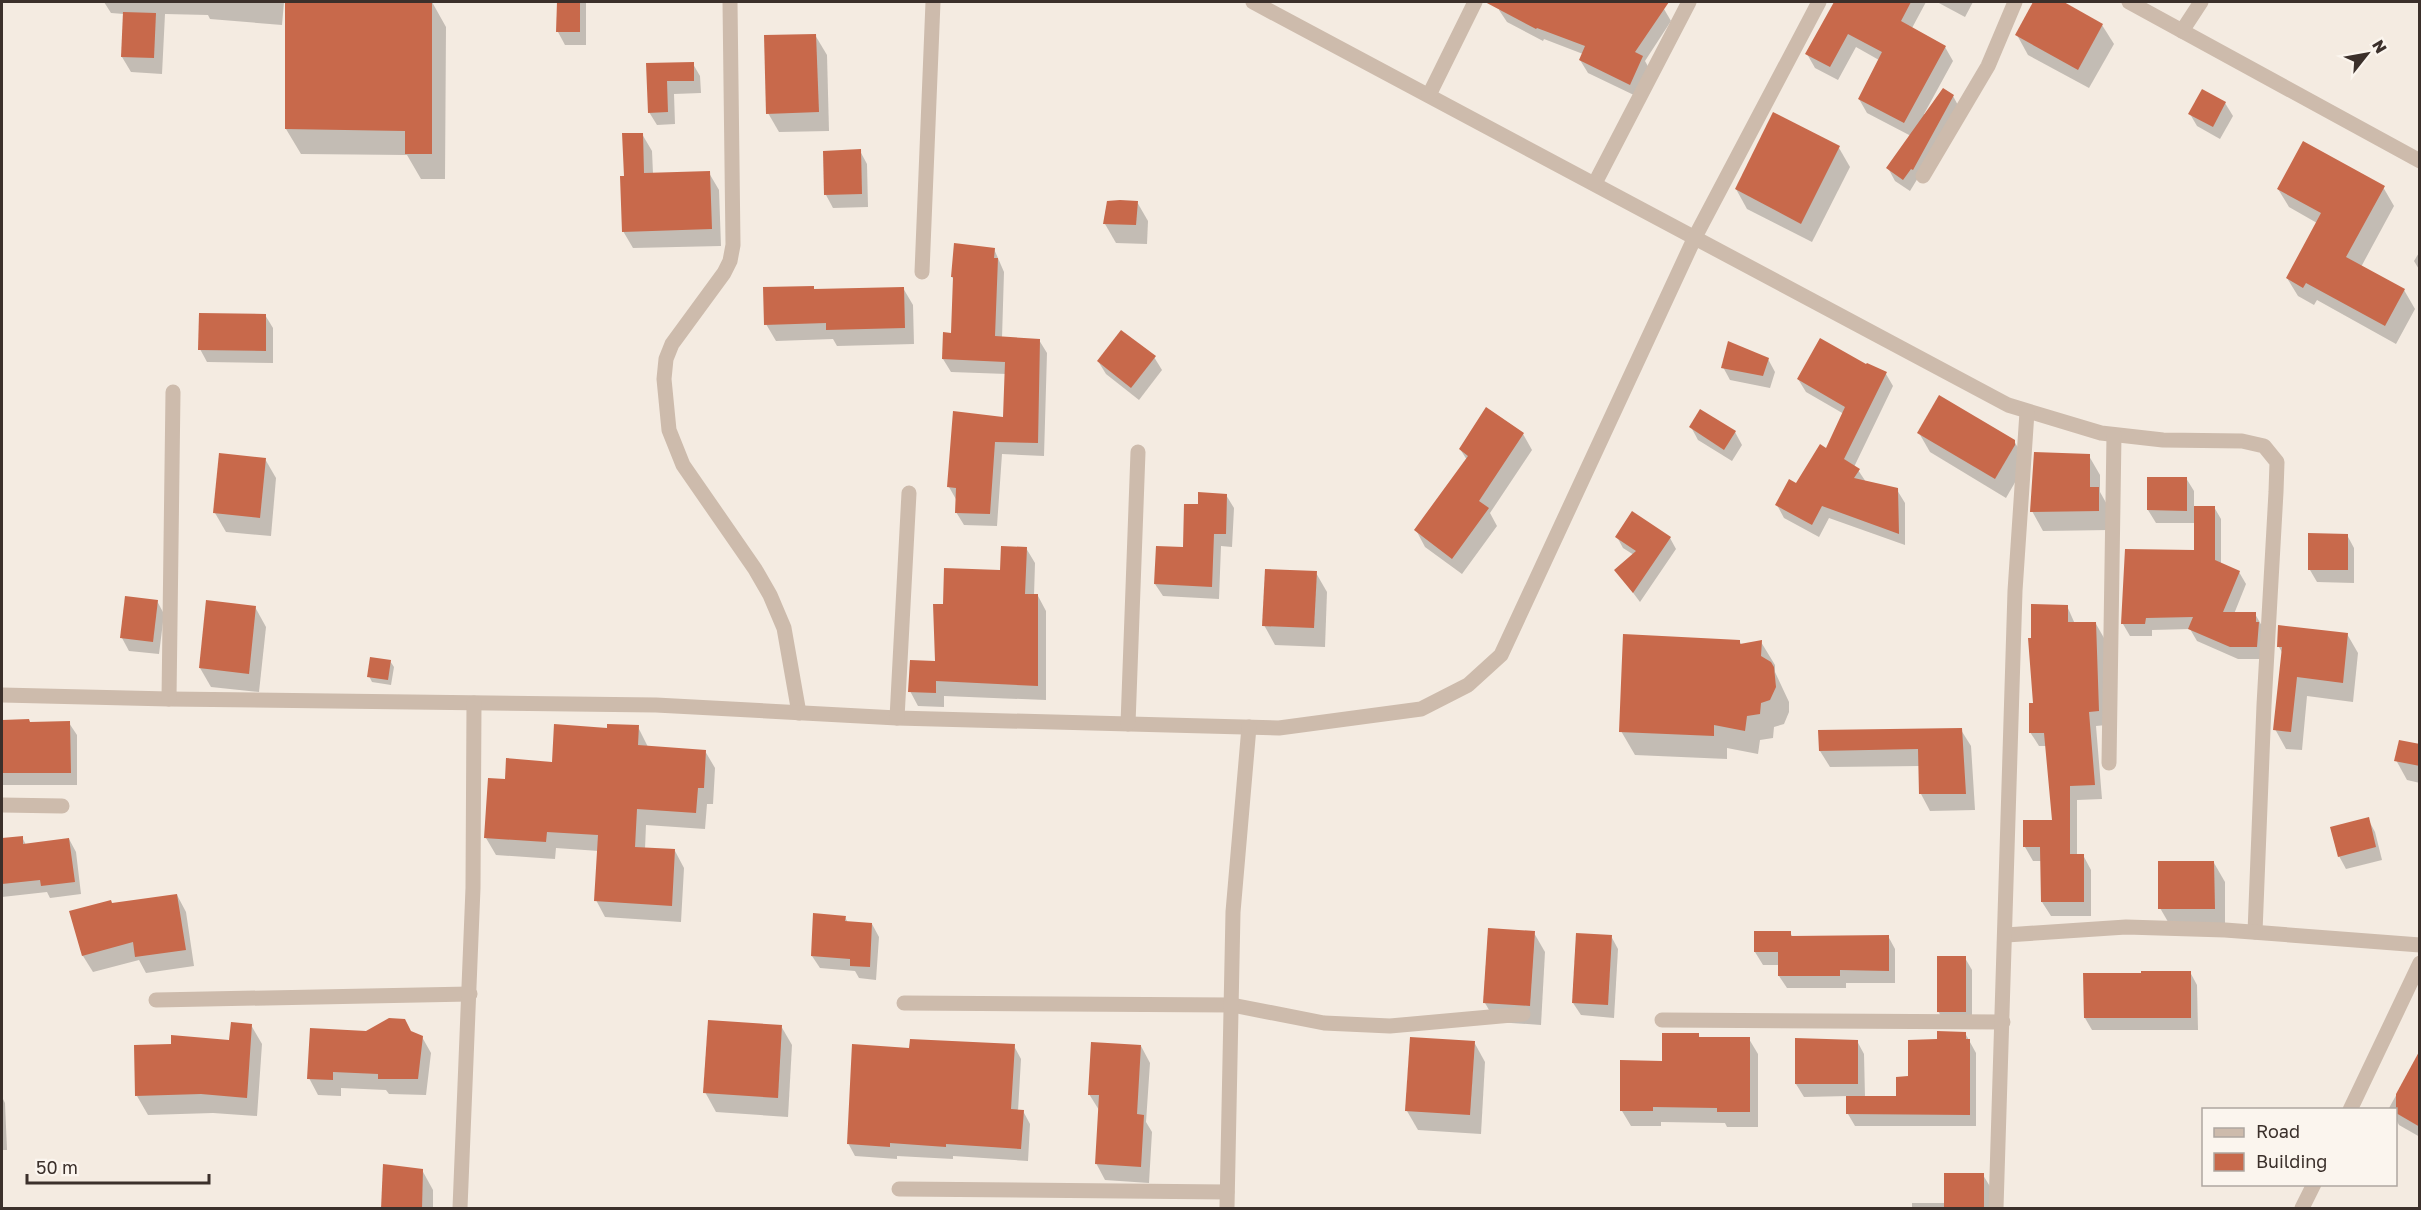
<svg xmlns="http://www.w3.org/2000/svg" width="2421" height="1210" font-family="'Golos Text',sans-serif">
  <style>
    .shadow { fill: #0003 }
    .building { fill: #c8694b }
    .lines { fill: none; stroke-linecap: round; stroke-linejoin: round }
    .street { stroke: #cdbbac; stroke-width: 15 }
  </style>
  <rect width="100%" height="100%" fill="#f4ebe1"/>
  <g class="shadow">
    <path d="M104 2H284L282 25 210 19 208 15 165 14 162 74 131 72 122 57 124 14 111 13Z"/>
    <path d="M287 2H432L446 27 445 179H421L407 155 301 154 286 129Z"/>
    <path d="M558 2H586V45H565L558 32Z"/>
    <path d="M1503 2H1554L1561 5 1562 2H1653L1664 9 1671 21 1645 61 1650 70 1638 97 1588 73 1580 60 1583 54 1544 39 1543 41 1507 22 1499 10Z"/>
    <path d="M1835 2H1926L1912 28 1945 47 1953 61 1924 114 1926 115 1953 96 1960 109 1910 191 1895 181 1888 168 1911 136 1867 113 1859 99 1879 60 1856 47 1838 80 1815 68 1807 54Z"/>
    <path d="M1937 2H1973L1965 17Z"/>
    <path d="M2035 2H2060L2102 25 2114 44 2089 88 2028 55 2017 35Z"/>
    <path d="M815 35 827 55 829 131 779 132 768 113Z"/>
    <path d="M693 64 700 76 701 93 674 94 675 124 657 125 649 112 648 65Z"/>
    <path d="M2225 103 2233 116 2220 139 2197 126 2190 114Z"/>
    <path d="M642 134 652 151 653 174 709 173 719 190 721 246 633 248 623 231 625 178Z"/>
    <path d="M1839 148 1850 167 1812 242 1747 209 1736 189Z"/>
    <path d="M860 151 867 164 868 207 833 208 826 195Z"/>
    <path d="M2383 187 2394 206 2361 267 2404 290 2415 309 2396 344 2317 300 2314 305 2298 296 2287 278 2317 223 2289 207 2278 189Z"/>
    <path d="M1137 202 1148 221 1147 244 1116 243 1105 224Z"/>
    <path d="M994 249 1004 272 1002 338 1039 340 1047 353 1044 456 1002 454 997 526 964 525 956 512 957 501 949 487 1005 419 1007 374 951 372 943 359 952 334 954 280 952 277Z"/>
    <path d="M2420 251V271L2414 261Z"/>
    <path d="M813 287 815 290 903 288 913 305 914 344 837 346 833 339 776 341 766 324Z"/>
    <path d="M265 315 273 328V363L207 362 200 349Z"/>
    <path d="M1154 357 1162 370 1139 400 1106 374 1098 361Z"/>
    <path d="M1768 359 1775 372 1770 388 1730 380 1723 367Z"/>
    <path d="M1867 366 1886 374 1893 386 1854 467 1858 470 1866 482 1897 490 1905 503V545L1829 518 1819 537 1784 518 1777 505 1826 450 1844 414 1806 392 1798 379Z"/>
    <path d="M1691 427 1735 432 1742 445 1732 461 1698 440Z"/>
    <path d="M1919 433 2014 441 2026 461 2025 465 2006 498 1930 452Z"/>
    <path d="M1523 434 1532 450 1490 513 1497 526 1462 574 1425 547 1416 530 1467 460 1460 449Z"/>
    <path d="M2089 456 2100 475V492L2109 508V530L2043 531 2032 511Z"/>
    <path d="M265 459 276 478 271 536 226 532 215 513Z"/>
    <path d="M2186 478 2194 491V508L2214 507 2221 519V564L2239 572 2246 584 2234 614H2255L2262 626 2264 659H2238L2197 641 2190 629 2152 630V636H2130L2123 624 2127 551H2196L2195 523H2156L2148 510Z"/>
    <path d="M1226 495 1234 508 1232 547 1221 546 1219 599 1163 596 1155 584 1184 549 1199 506Z"/>
    <path d="M2347 535 2354 548V583L2317 582 2310 570Z"/>
    <path d="M1617 537 1670 538 1676 549 1640 602 1616 570 1634 555 1623 548Z"/>
    <path d="M1026 548 1035 563 1034 596H1038L1046 611V700L944 696V707L918 706 910 691 936 662 944 606 1002 572Z"/>
    <path d="M1316 573 1327 592 1325 647 1275 645 1264 625Z"/>
    <path d="M157 601 164 614 159 654 129 651 122 638Z"/>
    <path d="M2067 606 2075 624H2096L2104 638 2106 725 2096 726 2102 799 2077 800V855H2083L2091 870V916H2051L2042 902V861H2033L2025 847 2054 822 2047 746H2039L2030 732 2034 704Z"/>
    <path d="M255 607 266 627 259 692 211 687 200 668Z"/>
    <path d="M2280 626 2347 634 2358 653 2353 702 2307 696 2302 750 2286 749 2275 729 2283 654 2279 647Z"/>
    <path d="M1739 641 1742 645 1761 642 1775 665V672L1789 702V712L1784 724 1774 727 1773 738 1760 740 1758 754 1727 748V759L1635 755 1621 731Z"/>
    <path d="M390 661 394 667 391 685 372 682 369 676Z"/>
    <path d="M2 722 69 723 77 735V785H2Z"/>
    <path d="M638 727 648 747 705 751 715 768 713 804H707L705 829 646 825 645 849 675 851 684 868 681 922 605 917 596 900 599 851 556 848 555 859 496 855 486 838 506 781 553 763 608 729Z"/>
    <path d="M1961 730 1971 746 1975 810 1930 811 1921 794 1920 766 1830 767 1820 751Z"/>
    <path d="M2420 746V783L2407 780 2396 760Z"/>
    <path d="M2368 819 2375 832 2382 860 2346 869 2339 856Z"/>
    <path d="M22 837 26 845 69 839 76 852 81 894 50 898 47 892 2 897V839Z"/>
    <path d="M2214 863 2225 882V928L2171 927 2160 908Z"/>
    <path d="M177 895 186 912 194 966 146 973 139 960 93 972 83 956 71 912Z"/>
    <path d="M845 917 848 923 872 924 879 937 876 980 859 978 855 971 820 968 812 956Z"/>
    <path d="M1534 933 1545 952 1541 1025 1496 1022 1485 1003Z"/>
    <path d="M1790 933 1793 937 1888 936 1895 949V983H1846V988H1787L1779 976V965H1763L1755 952Z"/>
    <path d="M1611 936 1618 949 1614 1018 1581 1015 1573 1003Z"/>
    <path d="M1965 958 1972 970V1024H1946L1938 1011Z"/>
    <path d="M2190 972 2197 985 2198 1030H2092L2085 1018Z"/>
    <path d="M251 1025 262 1044 257 1116 213 1113 148 1115 137 1096 231 1041Z"/>
    <path d="M781 1026 792 1045 788 1117 716 1112 705 1092Z"/>
    <path d="M411 1033 422 1037 431 1053 426 1095 389 1094 386 1090 341 1088V1096L318 1095 309 1078Z"/>
    <path d="M1965 1033 1976 1053V1126H1855L1848 1114V1096L1804 1097 1796 1084V1040L1857 1041 1864 1054 1865 1097 1898 1098 1909 1078 1938 1040Z"/>
    <path d="M1698 1035 1700 1038 1749 1039 1758 1054V1127H1727L1725 1123 1661 1122V1126H1631L1622 1111 1663 1062Z"/>
    <path d="M1474 1042 1485 1062 1481 1134 1418 1130 1407 1111Z"/>
    <path d="M1014 1046 1021 1059 1018 1111H1023L1030 1124 1028 1161 953 1156V1159L897 1156V1159L855 1156 848 1143 910 1050Z"/>
    <path d="M1141 1046 1150 1063 1146 1122 1152 1132 1149 1183 1105 1180 1096 1163 1099 1110 1089 1094Z"/>
    <path d="M2420 1053V1137L2399 1125 2396 1119V1110L2389 1108Z"/>
    <path d="M2 1097 5 1103 7 1150H2Z"/>
    <path d="M422 1170 433 1190V1208H383Z"/>
    <path d="M1983 1175 1994 1193V1208H1912V1203H1946Z"/>
  </g>
  <g class="building">
    <path d="M285 2H432V154H405V131L285 129Z"/>
    <path d="M557 2H580V32H556Z"/>
    <path d="M1485 2H1669L1635 52 1643 56 1630 85 1579 60 1585 46 1537 28 1536 29Z"/>
    <path d="M1834 2H1911L1901 21 1946 46 1904 123 1858 99 1882 52 1848 34 1830 67 1805 54Z"/>
    <path d="M2033 2H2064L2103 24 2078 70 2015 35Z"/>
    <path d="M123 12 156 13 154 58 121 57Z"/>
    <path d="M816 34 819 112 766 114 764 35Z"/>
    <path d="M694 62V81H667L668 112 648 113 646 63Z"/>
    <path d="M1943 88 1954 95 1913 170 1911 169 1903 180 1886 168Z"/>
    <path d="M2202 89 2226 102 2213 127 2188 114Z"/>
    <path d="M1773 112 1840 146 1801 224 1735 189Z"/>
    <path d="M622 133H643L644 173 710 171 712 229 622 232 620 176H624Z"/>
    <path d="M2303 141 2385 186 2346 257 2405 289 2385 326 2306 283 2303 288 2286 278 2321 213 2277 189Z"/>
    <path d="M861 149 862 194 824 195 823 151Z"/>
    <path d="M1120 200 1138 201 1136 225 1103 224 1107 201Z"/>
    <path d="M954 243 995 248 994 258H998L995 336 1040 339 1038 443 995 442 990 514 955 513 956 488 947 487 953 411 1003 417 1005 362 942 359 943 332 951 333 953 277H951Z"/>
    <path d="M814 286V289L904 287 905 328 826 330V323L764 325 763 287Z"/>
    <path d="M199 313 266 314V351L198 350Z"/>
    <path d="M1121 330 1156 356 1131 388 1097 361Z"/>
    <path d="M1820 338 1866 364 1867 363 1887 372 1844 459 1860 469 1854 478 1898 488 1899 534 1822 506 1812 525 1775 505 1789 479 1796 483 1820 444 1826 448 1845 407 1797 379Z"/>
    <path d="M1728 341 1769 358 1763 376 1721 368Z"/>
    <path d="M1939 395 2015 440V445L1995 479 1917 433Z"/>
    <path d="M1486 407 1524 433 1479 501 1489 508 1452 559 1414 530 1468 456 1459 449Z"/>
    <path d="M1700 409 1736 431 1724 450 1689 427Z"/>
    <path d="M2034 452 2090 454V487H2099V511L2030 512Z"/>
    <path d="M219 453 266 458 260 518 213 513Z"/>
    <path d="M2147 477H2187V511L2147 510Z"/>
    <path d="M1198 492 1227 494 1226 534H1214L1212 587 1154 584 1156 546 1183 547 1184 504H1198Z"/>
    <path d="M2194 506H2215V560L2240 571 2223 612H2256V622H2259L2257 647H2230L2188 629 2193 617 2146 618 2145 624H2121L2125 549 2194 550Z"/>
    <path d="M1632 511 1671 537 1633 593 1614 570 1636 551 1615 537Z"/>
    <path d="M2308 533 2348 534V570H2308Z"/>
    <path d="M1001 546 1027 547 1025 594H1038V686L936 681V693L908 692 910 660 935 661 933 604H943L944 568 1000 570Z"/>
    <path d="M1265 569 1317 571 1314 628 1262 626Z"/>
    <path d="M125 596 158 600 153 642 120 638Z"/>
    <path d="M206 600 256 606 249 674 199 668Z"/>
    <path d="M2031 604 2068 605V622H2096L2099 711 2089 712 2095 785 2070 786V854H2084V902H2041L2040 847H2023V820H2052L2044 733H2029V703H2033L2028 638H2031Z"/>
    <path d="M2278 625 2348 633 2343 683 2297 677 2291 732 2273 730 2282 647H2277Z"/>
    <path d="M1623 634 1740 640V644L1762 640 1761 656 1771 662 1774 667 1776 687 1770 700 1761 703 1760 714 1747 716 1745 731 1714 725V736L1619 732Z"/>
    <path d="M370 657 391 660 388 680 367 677Z"/>
    <path d="M29 719 30 722 70 721 71 773H2V720Z"/>
    <path d="M554 724 607 728V724L639 725 638 745 706 750 704 788H698L696 813 637 809 635 847 675 849 672 906 594 901 598 835 547 832 546 842 484 838 488 778 505 779 506 758 552 762Z"/>
    <path d="M1962 728 1966 794H1919L1918 749 1819 751 1818 730Z"/>
    <path d="M2399 740 2420 744V766L2394 761Z"/>
    <path d="M2369 817 2376 847 2338 857 2330 827Z"/>
    <path d="M23 836V844L69 838 75 882 41 886 40 880 2 884V838Z"/>
    <path d="M2158 861H2214L2215 909H2158Z"/>
    <path d="M177 894 186 950 135 957 133 942 82 956 69 911 111 900 112 903Z"/>
    <path d="M813 913 846 916 845 921 872 923 870 967 850 966V959L811 956Z"/>
    <path d="M1488 928 1535 931 1530 1006 1483 1003Z"/>
    <path d="M1754 931H1791V936L1889 935V971L1840 970V976H1778V952H1754Z"/>
    <path d="M1576 933 1612 935 1608 1005 1572 1003Z"/>
    <rect x="1937" y="956" width="29" height="56"/>
    <path d="M2141 971H2191V1018H2084L2083 973H2141Z"/>
    <path d="M389 1018 405 1019 411 1031 423 1036 418 1079H378V1074L333 1072V1080L307 1079 310 1028 366 1031Z"/>
    <path d="M708 1020 782 1025 778 1098 703 1093Z"/>
    <path d="M231 1022 252 1024 247 1098 201 1094 135 1096 134 1045 171 1044V1035L229 1040Z"/>
    <path d="M1937 1031 1966 1032V1039H1970V1115L1846 1114V1096H1896V1077L1908 1076V1040L1937 1039Z"/>
    <path d="M1662 1033H1699V1037H1750V1112H1717V1108L1653 1107V1111H1620V1060L1662 1061Z"/>
    <path d="M1410 1037 1475 1041 1470 1115 1405 1111Z"/>
    <path d="M1795 1038 1858 1040V1084H1795Z"/>
    <path d="M910 1039 1015 1044 1011 1109 1024 1110 1021 1149 946 1144V1147L890 1143V1147L847 1144 852 1044 909 1048Z"/>
    <path d="M1091 1042 1141 1045 1137 1114 1144 1115 1141 1167 1095 1164 1099 1095H1088Z"/>
    <path d="M2420 1050V1127L2396 1113V1094Z"/>
    <path d="M383 1164 423 1169 422 1209H381Z"/>
    <rect x="1944" y="1173" width="40" height="36"/>
  </g>
  <g class="lines">
    <g class="street">
      <path d="M730 2 733 245 730 261 724 273 672 344 666 359 664 379 669 430 683 465 755 569 770 595 784 628 799 713"/>
      <path d="M1253 2 2008 405 2101 433 2163 440 2242 441 2264 446 2277 462 2276 492 2264 705 2255 932"/>
      <path d="M2129 2 2420 161"/>
      <path d="M2182 31 2201 2"/>
      <path d="M1429 95 1475 2"/>
      <path d="M1923 176 1988 66 2015 2"/>
      <path d="M1595 183 1689 2"/>
      <path d="M922 272 933 2"/>
      <path d="M2 695 169 699 656 705 897 718 1279 728 1421 709 1468 685 1501 655 1695 237 1819 2"/>
      <path d="M169 699 173 392"/>
      <path d="M897 718 909 493"/>
      <path d="M1128 724 1138 452"/>
      <path d="M2109 763 2114 435"/>
      <path d="M2 805 62 806"/>
      <path d="M2006 935 2126 927 2225 930 2420 945"/>
      <path d="M156 1000 470 994"/>
      <path d="M904 1003 1232 1005 1324 1023 1390 1026 1523 1014"/>
      <path d="M1662 1020 2003 1022"/>
      <path d="M2350 1110 2420 963"/>
      <path d="M899 1189 1227 1192"/>
      <path d="M460 1208 473 888 474 703"/>
      <path d="M1227 1208 1233 912 1249 727"/>
      <path d="M1996 1208 2015 591 2027 412"/>
      <path d="M2302 1208 2314 1184"/>
    </g>
  </g>
  <rect width="2421" height="1210" fill="none" stroke="#3b302b" stroke-width="6"/>
  <rect x="2202" y="1108" width="195" height="78" fill="#fbf5ee" stroke="#aea6a0" stroke-width="1.5"/>
  <rect x="2214" y="1128" width="30" height="9" fill="#cdbbac" stroke="#aea6a0" stroke-width="1.5"/>
  <text x="2256" y="1138" font-size="18" fill="#3b302b">Road</text>
  <rect x="2214" y="1153" width="30" height="18" fill="#c8694b" stroke="#aea6a0" stroke-width="1.5"/>
  <text x="2256" y="1168" font-size="18" fill="#3b302b">Building</text>
  <g transform="translate(2367 54) rotate(59)" stroke="#fbf5ee" stroke-width="4.5" paint-order="stroke">
  <path d="M0-4.5L10 22L0 15L-10 22Z" fill="#3b302b"/>
  <text y="-9" font-size="16" font-weight="bold" text-anchor="middle" fill="#3b302b">N</text>
  </g>
  <path d="M27 1174v9h182v-9" fill="none" stroke="#3b302b" stroke-width="3"/>
  <text x="36" y="1174" font-size="18" fill="#3b302b" stroke="#fbf5ee" stroke-width="4.5" paint-order="stroke">50 m</text>
</svg>
